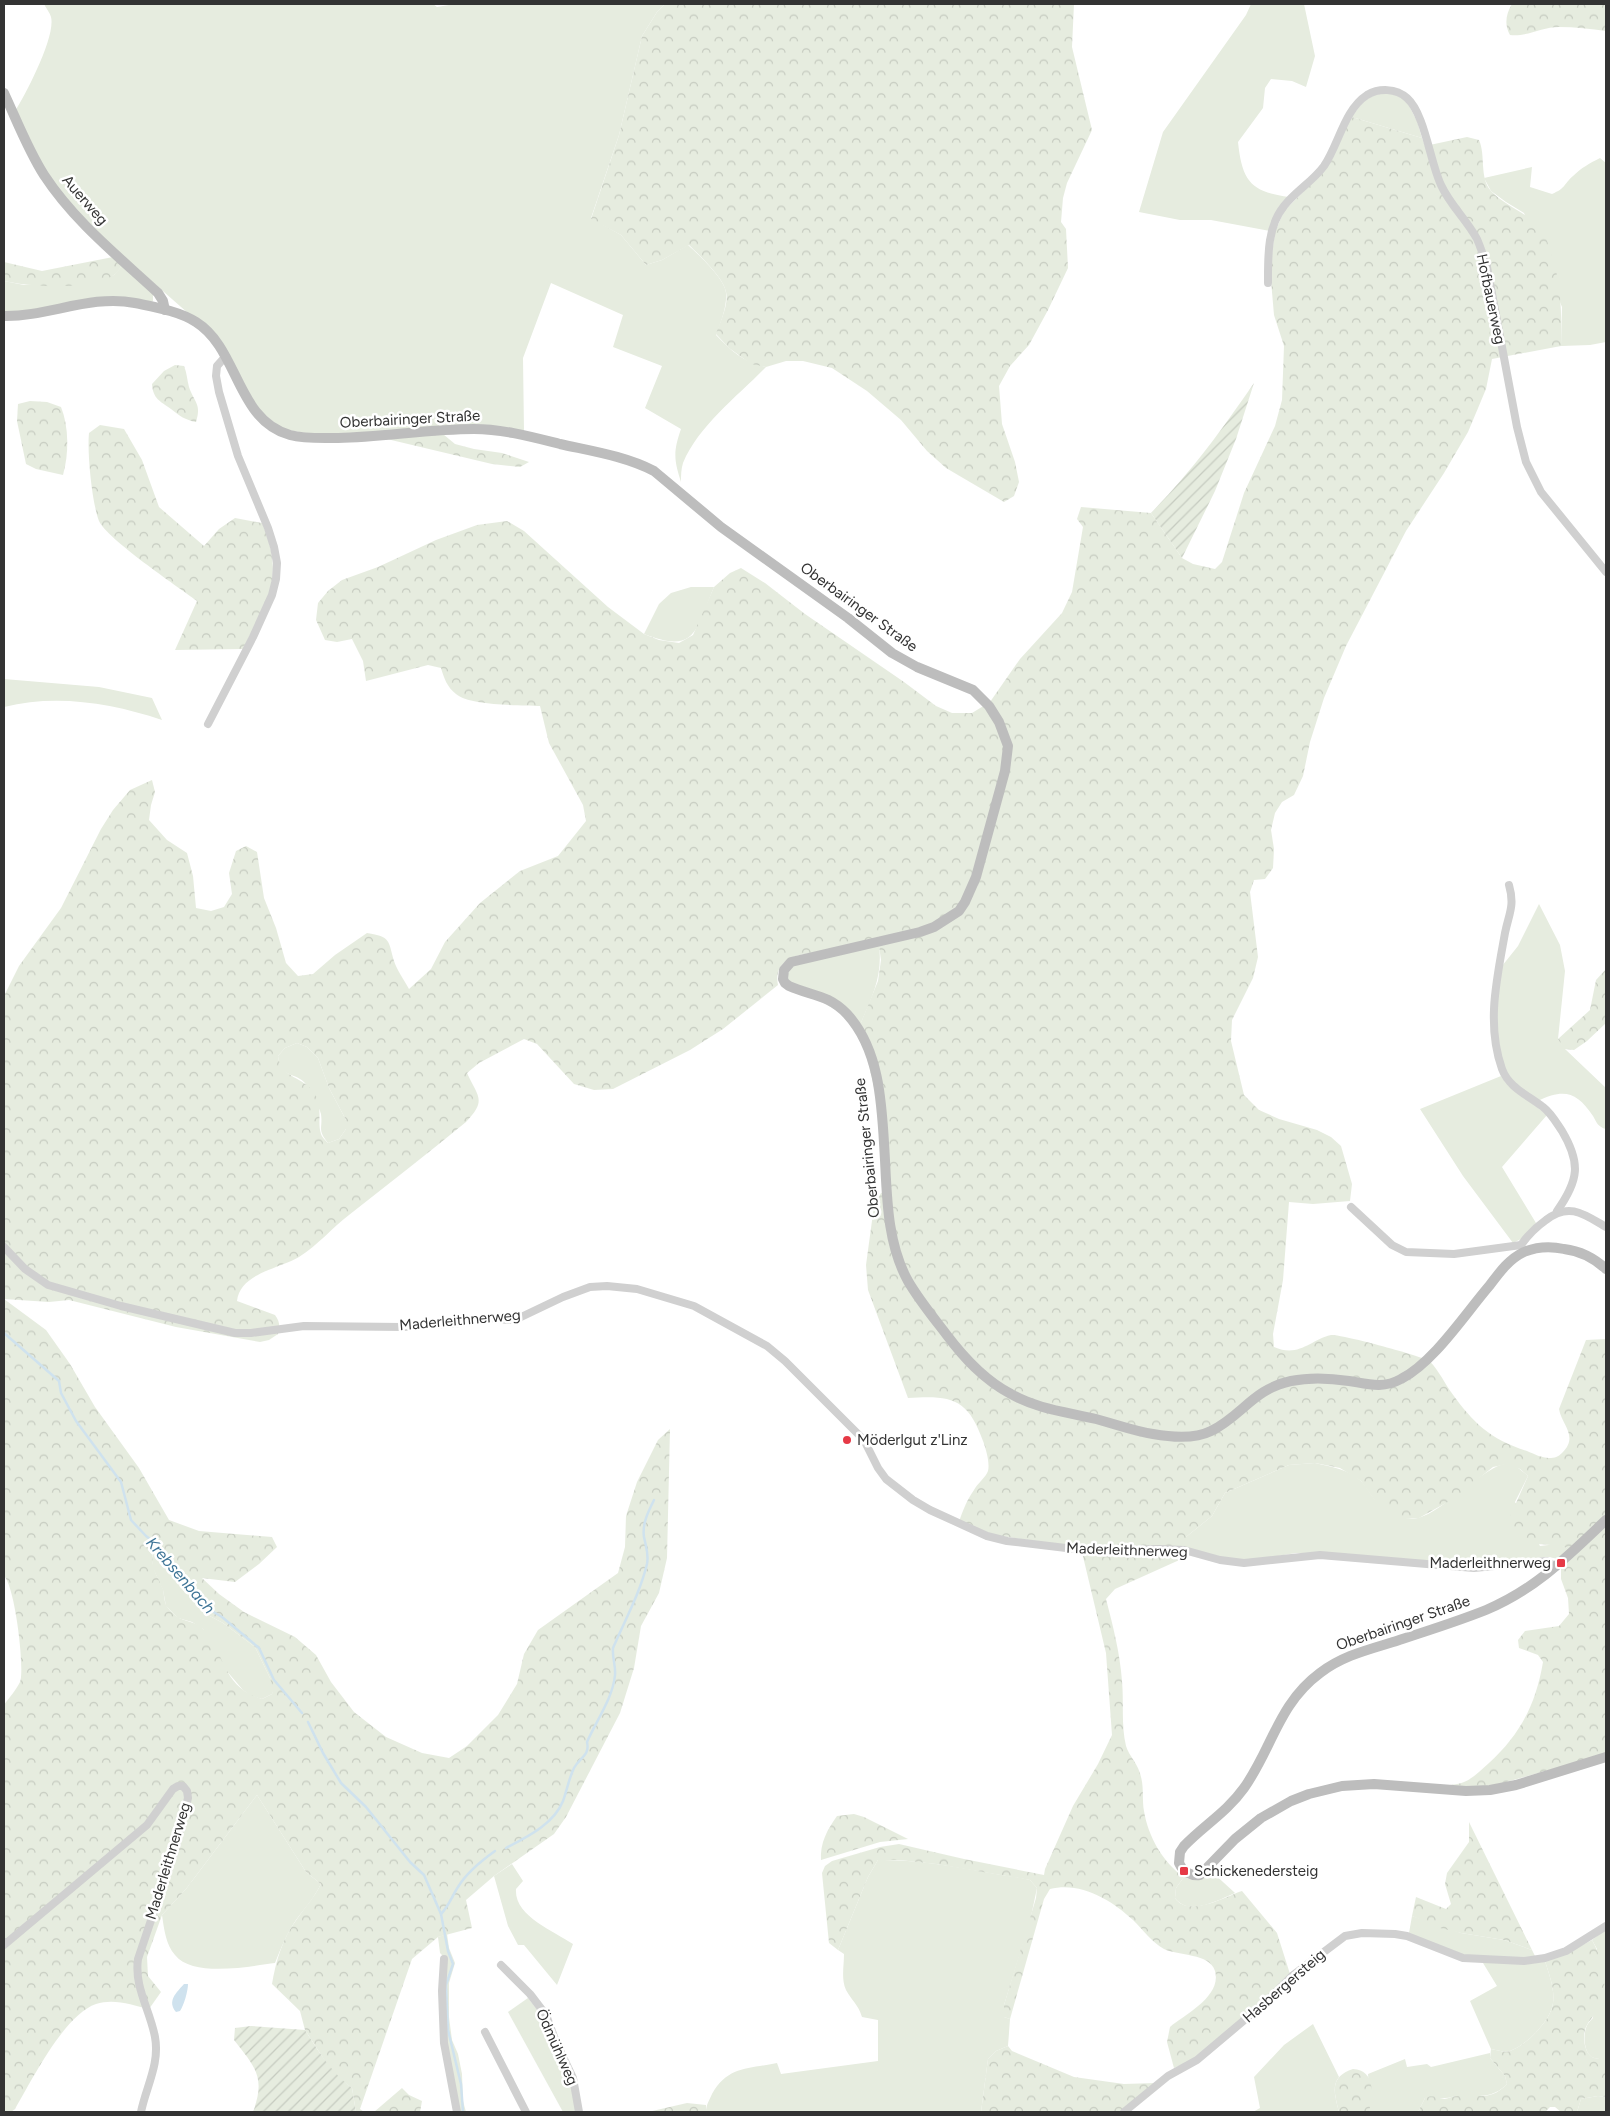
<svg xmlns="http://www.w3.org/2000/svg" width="1610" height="2116" font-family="Figtree,sans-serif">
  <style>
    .grass { fill: #e6ecdf }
    .forest { fill: url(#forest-crowns); fill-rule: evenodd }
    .garden { fill: url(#garden-furrows) }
    .water { fill: #cfe2ee }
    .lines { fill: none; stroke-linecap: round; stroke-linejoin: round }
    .stream { stroke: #cfe2ee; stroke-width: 2.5 }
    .street { stroke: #d0d0d0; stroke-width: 8 }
    .secondary { stroke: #bdbdbd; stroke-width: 10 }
    .poi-dot { fill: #e63946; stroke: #fff; stroke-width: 2 }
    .labels { text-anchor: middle; stroke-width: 5; stroke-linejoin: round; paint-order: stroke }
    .street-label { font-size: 15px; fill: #333; stroke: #fff }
    .poi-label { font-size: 15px; fill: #333; stroke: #fff; text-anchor: start }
    .water-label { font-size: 16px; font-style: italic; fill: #3f7597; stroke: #fff }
  </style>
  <defs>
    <pattern id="forest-crowns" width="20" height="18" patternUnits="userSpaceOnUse" patternTransform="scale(1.25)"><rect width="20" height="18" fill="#e6ecdf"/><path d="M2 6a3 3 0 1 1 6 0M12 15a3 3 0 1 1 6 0" fill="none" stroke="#c6cbc0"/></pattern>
    <pattern id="garden-furrows" width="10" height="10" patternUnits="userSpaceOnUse" patternTransform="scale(1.25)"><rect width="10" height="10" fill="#e6ecdf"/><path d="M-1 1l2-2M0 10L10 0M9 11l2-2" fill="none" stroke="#c6cbc0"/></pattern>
  </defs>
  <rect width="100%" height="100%" fill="#fff"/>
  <g class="grass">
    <path d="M44 4H433L437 7 455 4H665L657 12 642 36 619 135 591 218 621 235 646 265 662 260 688 245C698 254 726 280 726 293 727 307 721 321 716 335 731 351 745 363 766 367 738 396 699 425 683 463 681 469 681 476 681 482 674 460 673 452 681 429L645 408 662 366 613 347 623 315 551 283 523 358 524 432 317 435 282 429 258 409 222 346 189 314 81 219 48 176 15 111C26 94 56 36 51 17 50 13 46 8 44 4Z"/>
    <path d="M1251 4H1304L1315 56 1306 87 1292 81 1271 79 1265 88 1263 108 1238 142C1242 181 1251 192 1289 197L1270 231 1211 220H1180L1139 212 1163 132 1246 15Z"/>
    <path d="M1389 92 1406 100 1417 121 1422 138 1352 117C1365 99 1366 96 1389 92Z"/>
    <path d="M1600 158 1606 163V342L1590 345 1561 346 1562 307 1524 213 1506 202 1491 191 1484 178 1532 167 1530 187 1552 194C1566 188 1563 185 1573 176 1581 168 1590 163 1600 158Z"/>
    <path d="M122 266 153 293V301L149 302 125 297H109L41 309 4 313V281L24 285 94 282 114 275Z"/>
    <path d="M691 587H714C696 629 697 655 644 634L659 604 671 593Z"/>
    <path d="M4 679 99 687 152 698 162 720C111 703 56 694 4 707Z"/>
    <path d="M1539 904 1560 945 1565 971 1558 1039 1565 1049 1606 1088V1129C1598 1127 1597 1123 1593 1116 1577 1092 1564 1088 1538 1101L1515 1085 1503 1067 1495 1022 1502 966 1518 946Z"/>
    <path d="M879 945C883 976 872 997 860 1025L790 982 787 976 792 965Z"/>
    <path d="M297 1043 307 1047 318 1058 329 1088 346 1120V1129L339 1139 328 1143C317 1129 323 1129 321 1114 320 1108 308 1087 304 1082 294 1072 280 1078 278 1056L285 1048Z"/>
    <path d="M1501 1076 1506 1083 1547 1115 1502 1167 1536 1223 1521 1239 1513 1243 1463 1176 1420 1109Z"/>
    <path d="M1315 1463C1331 1467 1348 1469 1361 1481 1367 1487 1371 1496 1377 1502 1385 1513 1404 1521 1418 1518 1444 1512 1489 1461 1509 1464 1516 1465 1522 1471 1528 1476L1515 1502 1540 1546 1557 1544 1570 1549 1559 1559 1548 1557 1474 1565 1329 1553H1296L1252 1560H1234L1186 1548V1537L1212 1516 1225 1493 1289 1465Z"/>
    <path d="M158 1552 178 1581 204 1613 223 1623 255 1647 270 1678 274 1689 272 1694 262 1699 251 1696 243 1690 225 1669 203 1629 192 1622 178 1618 166 1606 163 1590 153 1568 152 1560 153 1553Z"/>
    <path d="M257 1795 306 1872 321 1884C314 1898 305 1908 296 1920 287 1933 281 1948 275 1963 251 1966 193 1978 175 1955 166 1945 164 1929 162 1915L186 1889Z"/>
    <path d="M878 1860C926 1859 974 1871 1021 1878L1030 1880 1037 1888 1030 1921 1004 2005V2017L1010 2019 1008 2046 996 2051 988 2059 981 2112H706C706 2105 709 2101 712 2094 728 2066 748 2069 777 2063L781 2074 878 2061V2020L862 2017C858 2004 852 2001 846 1990 841 1979 844 1966 844 1954L838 1950 868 1877Z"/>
    <path d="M512 1864 523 1881 516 1889C514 1916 554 1931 573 1944L557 1985 524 1945H518L508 1926 494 1876Z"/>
    <path d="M1211 1871 1235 1893C1218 1900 1189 1917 1175 1898L1176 1888 1184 1877C1195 1882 1203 1880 1211 1871Z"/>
    <path d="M1412 1916 1461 1933 1504 1940 1532 1950 1536 1958 1473 1957 1447 1950 1409 1933Z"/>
    <path d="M1606 1929V2059C1602 2059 1597 2059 1594 2058 1584 2055 1583 2036 1586 2028 1587 2024 1590 2021 1593 2018L1597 1949 1592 1940Z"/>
    <path d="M447 1934 449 1948 455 1963 449 1983V2017L452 2040 458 2054 462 2074 463 2101 466 2112H459L447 2043 443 1956 440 1953 438 1937Z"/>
    <path d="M1545 1961C1549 1974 1555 1989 1553 2003 1551 2020 1527 2045 1510 2051 1504 2053 1497 2050 1491 2049L1470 2001 1497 1986 1483 1963H1531Z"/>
    <path d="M528 1998 543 2017 572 2081 576 2112H563L508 2012Z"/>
    <path d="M1313 2024 1339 2077C1331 2087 1336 2100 1339 2112H1253L1260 2108 1254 2077 1284 2045Z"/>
    <path d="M1490 2053V2058L1505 2076 1507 2084C1493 2099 1476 2096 1457 2096 1453 2096 1450 2098 1445 2098 1439 2099 1432 2097 1425 2098L1418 2112H1369L1370 2101 1368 2074 1405 2059 1407 2067 1427 2064 1431 2067Z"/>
    <path d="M1598 2096 1606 2097V2112H1577L1581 2099Z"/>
  </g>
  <g class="forest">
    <path d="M665 4H1074L1072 47 1092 130 1067 183 1063 198 1061 222 1066 229 1068 268 1048 310 1029 345 1010 366 999 386 1002 424 1015 462 1019 482 1014 496 1004 502 946 468 927 451 901 420 867 391 832 368 803 361H786L766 367 751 364 729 348 716 334C720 322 729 305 726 292 724 278 699 255 689 245L662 260 646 265 621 235 591 219 619 135 642 36 657 12Z"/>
    <path d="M1512 4H1606V31C1591 29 1575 27 1559 27 1542 27 1527 37 1510 35 1504 24 1506 14 1512 4Z"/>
    <path d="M1352 117 1422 138 1425 146 1467 137 1479 140C1486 156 1479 177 1491 191 1506 207 1529 213 1542 230 1545 234 1547 240 1548 244 1561 277 1562 311 1561 346L1492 359 1486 389 1468 432 1444 473 1406 531 1346 646 1324 698 1310 742 1303 776 1294 795 1282 802 1275 813 1271 830 1274 849 1273 868 1265 879 1254 880 1250 892 1258 957 1253 978 1232 1020 1231 1041 1244 1095 1259 1110 1279 1119 1317 1130 1331 1137 1341 1146 1352 1184 1350 1201 1313 1204 1289 1202 1283 1280 1273 1334 1274 1347C1299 1358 1310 1340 1331 1335 1337 1333 1423 1356 1429 1361 1436 1366 1446 1385 1451 1392 1474 1424 1490 1439 1527 1451 1534 1454 1542 1458 1549 1458 1555 1458 1558 1457 1562 1453 1579 1436 1562 1426 1559 1409L1586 1340 1606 1339V1754L1485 1788 1441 1786C1448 1785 1457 1785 1464 1782 1474 1778 1481 1770 1489 1763 1520 1735 1536 1704 1543 1662L1538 1655 1519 1648 1518 1640 1525 1631 1559 1626 1569 1614 1568 1598 1561 1579V1566L1570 1549C1543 1538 1521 1556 1509 1519L1528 1476 1520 1469 1507 1464 1493 1467 1453 1499 1419 1518 1403 1519 1391 1515 1378 1505 1361 1481 1340 1468 1315 1463 1289 1465 1225 1493 1212 1516 1186 1537V1557L1115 1589 1106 1599C1113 1626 1120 1653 1122 1681 1124 1702 1121 1725 1126 1746 1129 1756 1139 1765 1141 1777 1144 1788 1142 1800 1144 1811 1148 1836 1163 1863 1184 1877L1176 1888 1175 1898C1189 1918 1224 1897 1242 1891L1277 1933 1290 1974 1271 1994 1196 2058 1174 2068 1167 2042 1170 2027C1186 2014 1222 1996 1215 1971 1210 1953 1178 1956 1164 1949 1152 1942 1143 1930 1133 1920 1112 1900 1080 1881 1050 1889L1044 1899 1010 2019 1004 2017V2005L1036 1898 1037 1888 1030 1880 936 1864 899 1860H878L868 1877 838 1950 829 1943 822 1873 825 1866 832 1861 880 1847 899 1844 964 1859 1044 1875 1045 1869 1073 1806 1098 1764 1112 1735 1106 1653 1081 1548 994 1535 959 1522C963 1510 967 1500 974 1490 977 1484 986 1477 988 1471 990 1463 986 1449 983 1441 968 1398 951 1395 908 1398L868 1290 866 1265 874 1206 881 1193 890 1190 887 1145 860 1025 878 981 881 960 878 939C862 943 845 948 828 951 815 954 798 952 786 961 778 967 776 975 778 985L723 1029 690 1050 613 1089 594 1090 574 1084 537 1044 524 1039 479 1063 467 1073C478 1097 487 1100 466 1122 427 1154 388 1184 349 1215 332 1228 318 1245 299 1257 279 1269 240 1273 237 1301L275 1315C280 1322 280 1326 278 1334L269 1340 260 1342 176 1327 69 1300 49 1302 4 1299V996L19 966 61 908 101 829 113 810 130 790 152 780 155 792 151 805 149 820 167 840 187 853 193 876 196 908 211 911 224 907 232 894 229 873 236 851 246 846 257 852 264 898 276 928 286 963 298 976 313 974 335 955 367 933C391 937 388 940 394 961 397 970 404 980 409 989L431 969 445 942 480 903 520 871 558 856 586 821 583 805 549 743 540 706C522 705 469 706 456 694 447 687 444 678 441 668L428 665 366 681 363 661 352 639 337 642 325 640 316 620 318 603 328 591 342 580 378 567 436 540 477 525 507 521 524 531 608 607 644 634 659 640 679 643 693 635 714 587 730 573 741 568 765 583 805 614 904 682 936 706 952 713H972L990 702 1020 659 1062 613 1072 592 1083 527 1077 519 1081 507 1151 513 1182 558 1193 564 1215 569 1222 562 1244 493 1275 426 1282 400 1284 346 1274 315 1270 269 1275 232 1284 211 1316 179ZM297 1043 307 1047 318 1058 329 1088 346 1120V1129L339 1139 328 1143C326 1141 322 1137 321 1134 317 1122 323 1109 315 1094 305 1077 280 1078 278 1056L285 1048Z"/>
    <path d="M113 257 122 266C120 268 117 273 114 275 90 291 31 287 4 281V262L42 271Z"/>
    <path d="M175 365 184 366C187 373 187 380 189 387 194 402 202 404 196 422 185 420 180 416 171 409 160 401 153 399 152 384L164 371Z"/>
    <path d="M30 401 47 402 61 407C69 427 69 454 63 475L36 469 26 464 17 421 18 404Z"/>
    <path d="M100 425 124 429 142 460 159 507 204 546 219 529 235 518 262 523C285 577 268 600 243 649L175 650 197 601C177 586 107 539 99 521 92 503 87 453 89 433Z"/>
    <path d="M443 434 455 444 474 449 502 453 529 462 520 467 492 464 387 439Z"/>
    <path d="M1606 969V1023L1587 1041 1574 1050 1564 1049 1558 1039 1590 1010 1596 980Z"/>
    <path d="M4 1299 46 1330 70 1364 95 1407 139 1468 169 1520 199 1531 272 1537 277 1547 259 1564 235 1582 202 1578 219 1594 244 1612 295 1637 316 1655 331 1682 354 1712 386 1737 422 1753 449 1758 467 1746 498 1715 517 1684 524 1654 538 1630 618 1573 625 1547 626 1516 637 1482 658 1440 670 1429 667 1558 659 1593 641 1626 634 1668 620 1713 566 1817 554 1834 494 1876 466 1900 472 1928 438 1937 412 1959 360 2109 364 2112H356L352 2088 339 2078 327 2064 305 2030 300 2011 272 1984C276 1961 282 1939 297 1919 305 1907 314 1898 321 1884L306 1872 257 1795 186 1889 162 1915 147 1957 148 1976 161 1992 149 2009C132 2005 114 1998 96 2004 64 2015 32 2080 15 2109L11 2112H4V1705C9 1698 16 1690 20 1682 25 1670 15 1586 4 1576ZM158 1552 193 1603 204 1613 223 1623 255 1647 270 1678 273 1689 272 1694 262 1699C222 1687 226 1655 204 1630 197 1621 184 1622 176 1616 173 1613 168 1609 166 1605 164 1600 164 1594 163 1589 158 1577 150 1567 153 1553Z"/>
    <path d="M854 1814 864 1817 908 1839 880 1842 821 1860C820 1843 827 1830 837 1816Z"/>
    <path d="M1469 1822 1532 1950 1504 1940 1461 1933 1440 1928 1412 1916 1416 1897 1446 1909 1451 1904 1445 1884 1447 1873 1469 1842Z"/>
    <path d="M1592 1940C1601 1956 1606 1977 1604 1997 1602 2010 1591 2016 1586 2027 1582 2035 1584 2055 1594 2058 1598 2059 1603 2059 1606 2059V2097L1598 2096 1581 2099 1577 2112H1561L1555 2107H1550L1545 2112H1418L1425 2098C1433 2094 1437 2098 1444 2099 1448 2099 1452 2096 1456 2096 1476 2094 1490 2102 1507 2084L1505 2076 1490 2058 1491 2049C1497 2050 1504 2053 1510 2051 1527 2045 1551 2020 1553 2003 1555 1989 1549 1974 1545 1961L1571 1951Z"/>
    <path d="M1008 2046 1012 2051 1074 2077 1124 2084 1155 2083 1119 2112H981L988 2059 996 2051Z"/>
    <path d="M1353 2069C1376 2070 1373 2096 1369 2112H1339C1334 2092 1329 2077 1353 2069Z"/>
    <path d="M402 2088 409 2095 422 2101 420 2112H374Z"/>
    <path d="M687 2103 706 2105V2112H648Z"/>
  </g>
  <g class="garden">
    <path d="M1254 383 1236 439 1215 491 1182 558 1151 513C1192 471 1221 431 1254 383Z"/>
    <path d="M251 2026 305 2030C319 2052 331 2072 352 2088L356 2112H253C266 2077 255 2067 234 2040L235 2028Z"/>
  </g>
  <path class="water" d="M184 1984H188C188 1991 184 2005 180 2011L176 2012C167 2001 176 1993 184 1984Z"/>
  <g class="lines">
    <g class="stream">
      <path d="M4 1333 59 1381 61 1393 76 1421 121 1482 131 1520 146 1536 160 1547 196 1598 205 1607 222 1617 259 1648 274 1680 302 1713"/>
      <path d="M308 1722 323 1753 341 1783 366 1807 410 1862 424 1875 441 1914 448 1951 453 1964 446 1985 448 2030 461 2084 463 2112"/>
      <path d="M506 1848C527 1837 554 1824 563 1801 567 1790 569 1778 574 1768 580 1757 590 1756 587 1742 596 1721 613 1698 615 1675 616 1666 612 1658 613 1648 625 1620 640 1593 647 1564 649 1554 646 1547 644 1537 642 1524 648 1512 654 1500"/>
      <path d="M441 1914C449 1906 452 1896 458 1887 467 1872 481 1861 495 1851"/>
    </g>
    <g class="street">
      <path d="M1268 283C1268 257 1267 227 1284 206 1296 191 1313 181 1324 166 1339 144 1344 110 1367 95 1379 88 1396 88 1407 98 1425 114 1430 162 1441 185 1450 205 1467 220 1477 239 1481 248 1484 258 1487 267L1517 427 1526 462 1541 492 1606 572"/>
      <path d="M208 724 253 637 272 595 276 579 277 563 274 547 268 528 238 456 219 392 216 376 217 366 225 357"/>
      <path d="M1509 885C1515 906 1509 913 1505 933 1497 978 1486 1024 1502 1069 1509 1088 1528 1095 1543 1107 1551 1113 1556 1122 1562 1131 1581 1163 1579 1180 1557 1211"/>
      <path d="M1351 1207 1392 1245 1406 1252 1454 1254 1521 1245"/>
      <path d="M1521 1245C1528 1235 1536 1227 1546 1220 1569 1202 1584 1214 1606 1227"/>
      <path d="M4 1247 25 1269 48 1285 121 1306 235 1333H251L304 1326 403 1327 460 1323 491 1318 508 1320 519 1318 563 1297 590 1287 607 1286 637 1289 694 1306 767 1346 785 1361 864 1440 878 1468 886 1479 913 1500 930 1510 987 1536 1007 1541 1091 1551 1159 1549 1184 1550 1220 1560 1244 1563 1320 1555 1474 1568 1547 1561 1556 1567"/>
      <path d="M4 1945 147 1825 173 1789 178 1786H183L187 1791 188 1798 175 1849 138 1959C134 1987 150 2010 155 2037 160 2064 146 2087 141 2112"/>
      <path d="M444 1959 442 1991 444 2043 457 2112"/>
      <path d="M501 1965 530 1994 546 2015 556 2042 573 2078 579 2112"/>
      <path d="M485 2032 526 2112"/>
      <path d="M1124 2112 1168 2076 1197 2060 1267 2001 1292 1976 1345 1936 1362 1933 1395 1934 1407 1936 1463 1958 1524 1961 1545 1958 1566 1951 1606 1926"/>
    </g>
    <g class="secondary">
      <path d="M4 93C17 121 28 150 44 175 74 221 118 256 158 293L163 301 165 310"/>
      <path d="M4 316C47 317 91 294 135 303 154 307 179 311 196 322 239 349 236 420 290 435 305 439 322 438 338 438 384 437 429 429 474 429 503 429 532 437 560 444 591 451 625 456 654 471L721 527 848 618 892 653 917 667 973 690 989 706 999 722 1008 746 1005 771 976 877 965 902 959 911 934 927 920 932 791 962 784 970 783 979 785 983 789 986C811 996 828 994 847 1014 882 1052 882 1112 885 1160 887 1201 888 1245 908 1281 919 1300 933 1317 946 1334 964 1358 984 1380 1011 1394 1037 1409 1067 1412 1096 1419 1115 1424 1134 1431 1153 1434 1170 1437 1195 1439 1211 1431 1242 1416 1253 1389 1291 1381 1310 1377 1330 1378 1349 1381 1368 1384 1383 1389 1401 1379 1434 1362 1465 1314 1490 1285 1499 1273 1509 1259 1524 1252 1536 1247 1551 1246 1564 1249 1581 1251 1594 1258 1606 1269"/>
      <path d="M1606 1520C1568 1556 1536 1589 1486 1610 1456 1622 1424 1632 1393 1642 1367 1650 1342 1656 1320 1673 1278 1704 1272 1749 1244 1788 1227 1812 1203 1826 1184 1846L1180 1852 1179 1863C1183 1872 1191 1876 1200 1875L1235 1839 1261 1818 1291 1801 1309 1794 1342 1786 1374 1784 1466 1791 1490 1790 1516 1785 1606 1757"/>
    </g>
  </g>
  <g class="poi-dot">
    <circle cx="847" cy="1440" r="5"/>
    <rect x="1556" y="1558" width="10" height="10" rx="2.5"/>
    <rect x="1179" y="1866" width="10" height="10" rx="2.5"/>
  </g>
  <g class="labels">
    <g class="street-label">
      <text transform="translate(85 200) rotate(49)" y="5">Auerweg</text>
      <text transform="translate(1491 299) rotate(78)" y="5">Hofbauerweg</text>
      <text transform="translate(410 419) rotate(-3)" y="5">Oberbairinger Straße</text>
      <text transform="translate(859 607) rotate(36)" y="5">Oberbairinger Straße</text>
      <text transform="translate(867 1148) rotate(-96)" y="5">Oberbairinger Straße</text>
      <text transform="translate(460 1320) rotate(-5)" y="5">Maderleithnerweg</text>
      <text transform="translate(1127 1550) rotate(2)" y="5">Maderleithnerweg</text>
      <text transform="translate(1403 1623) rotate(-19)" y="5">Oberbairinger Straße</text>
      <text transform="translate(168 1861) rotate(-73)" y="5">Maderleithnerweg</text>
      <text transform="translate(1284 1986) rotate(-41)" y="5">Hasbergersteig</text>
      <text transform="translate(557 2047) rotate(66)" y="5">Ödmühlweg</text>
    </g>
    <g class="poi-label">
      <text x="857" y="1445">Möderlgut z'Linz</text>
      <text x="1551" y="1568" text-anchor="end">Maderleithnerweg</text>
      <text x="1194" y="1876">Schickenedersteig</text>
    </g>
    <g class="water-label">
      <text transform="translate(181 1575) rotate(49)" y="6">Krebsenbach</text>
    </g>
  </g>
  <rect width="1610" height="2116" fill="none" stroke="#333333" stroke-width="10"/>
</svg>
